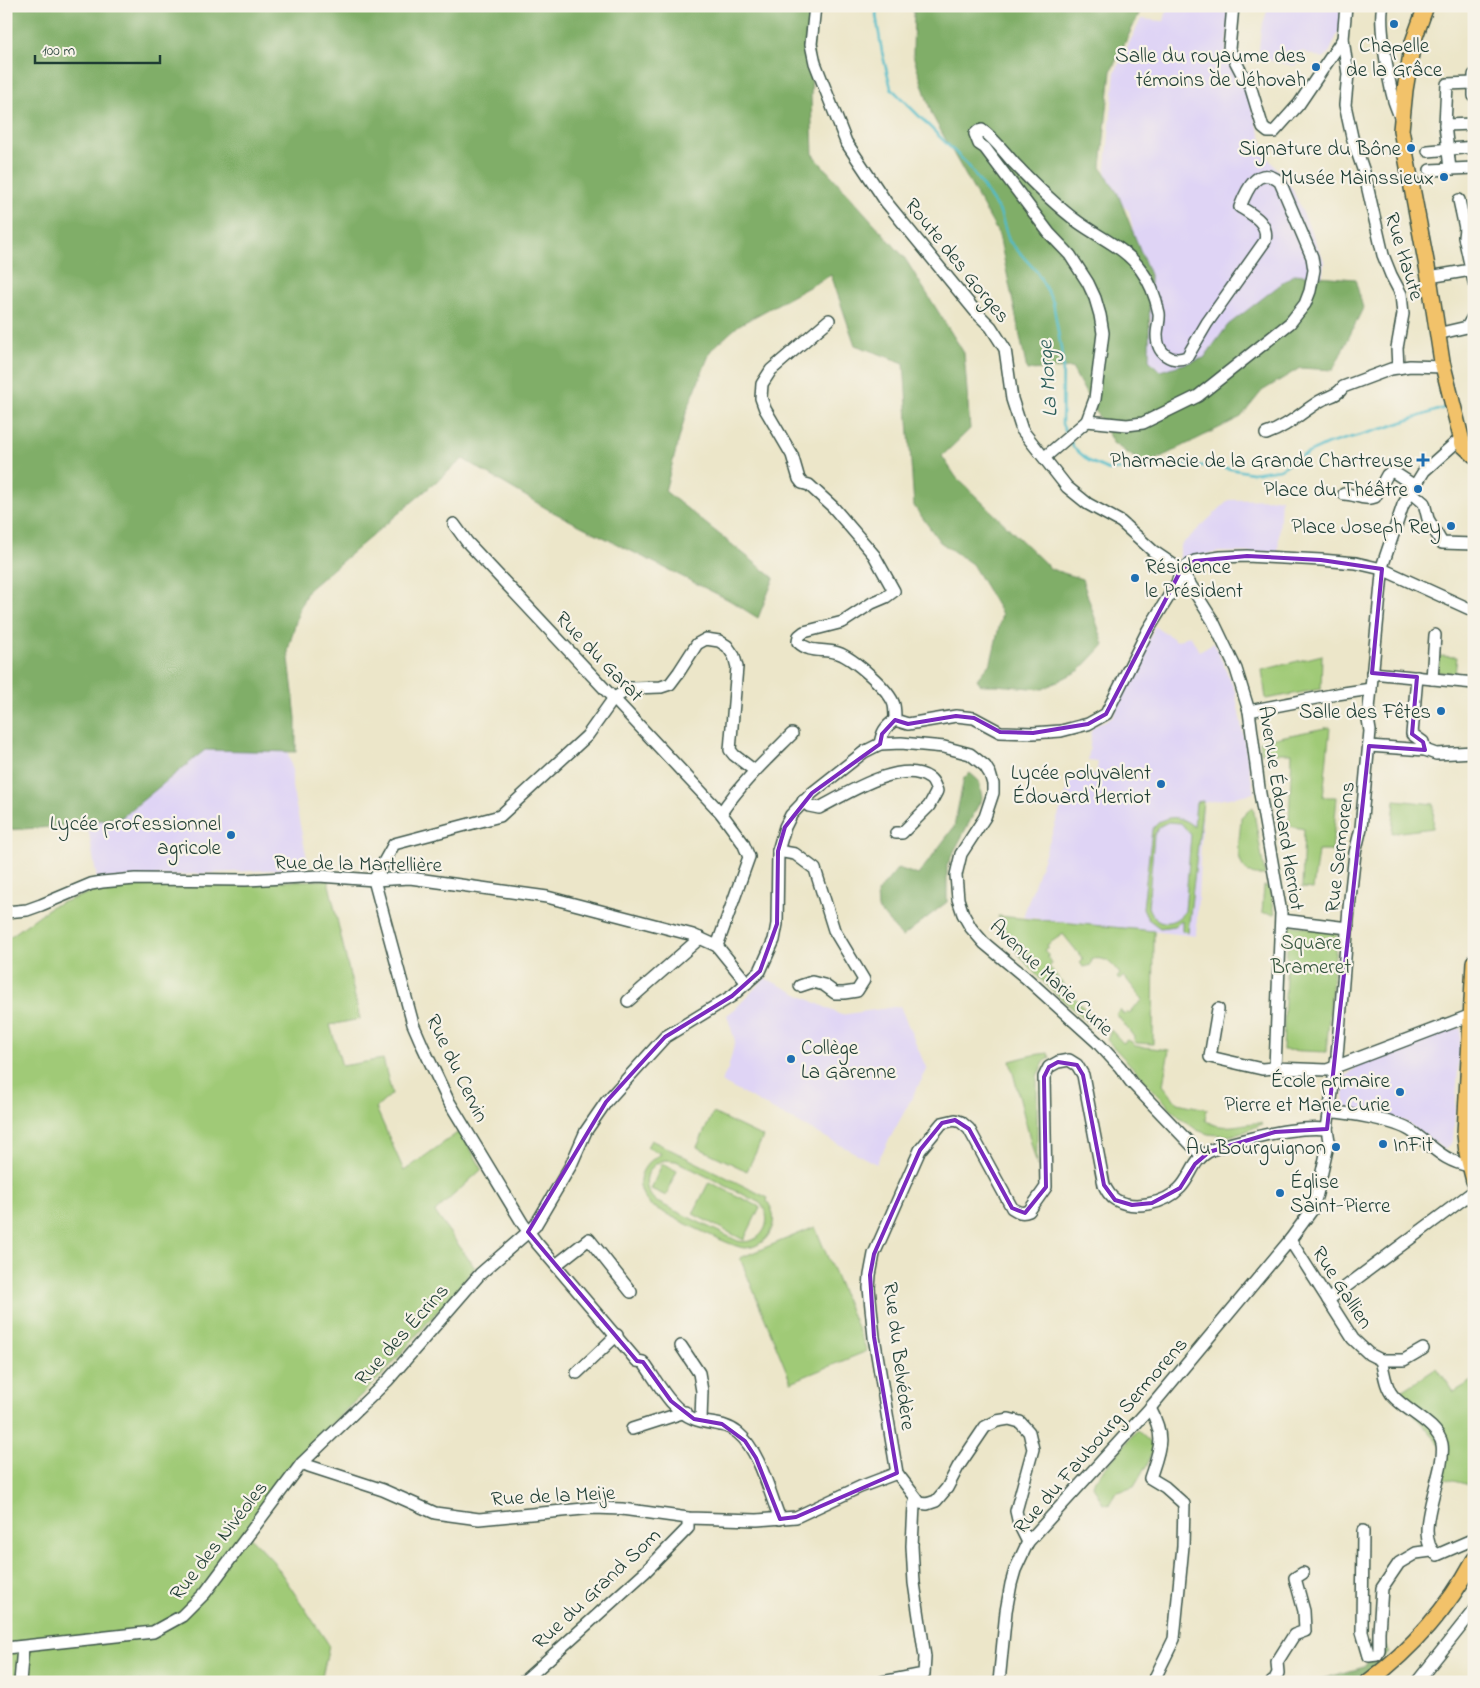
<svg xmlns="http://www.w3.org/2000/svg" width="1480" height="1688" font-family="'Indie Flower',sans-serif">
  <style>
    .built { fill: #dfd4f5 }
    .green { fill: #a0ca77; stroke: #608456; fill-rule: evenodd }
    .forest { fill: #80ae68; stroke: #50764e }
    .lines { fill: none; stroke-linecap: round; stroke-linejoin: round }
    .stream { stroke: #4fbcc9; stroke-width: 2.5 }
    .minor-casing { stroke: #3e564a; stroke-width: 14 }
    .major-casing { stroke: #3e564a; stroke-width: 18 }
    .minor { stroke: #fff; stroke-width: 11 }
    .major { stroke: #f2c26a; stroke-width: 15 }
    .marked { fill: none; stroke: #7b2cbf; stroke-width: 4; stroke-linejoin: round }
    .poi-dot { fill: #1f6fb2; stroke: #f7f3e8; stroke-width: 2 }
    .labels { text-anchor: middle; stroke-width: 4.5; stroke-linejoin: round; paint-order: stroke }
    .poi-label { font-size: 21px; fill: #1f3d34; stroke: #f7f3e8; text-anchor: end }
    .street-label { font-size: 21px; fill: #1f3d34; stroke: #f7f3e8 }
    .park-label { font-size: 21px; fill: #395941; stroke: #f7f3e8 }
    .water-label { font-size: 22px; font-style: italic; fill: #2b5d59; stroke: #f7f3e8 }
  </style>
  <rect width="100%" height="100%" fill="#f7f3e8"/>
  <filter id="ink" filterUnits="userSpaceOnUse"><feTurbulence type="fractalNoise" baseFrequency=".02" numOctaves="2"/><feDisplacementMap in="SourceGraphic" scale="10" xChannelSelector="R" yChannelSelector="G"/><feConvolveMatrix kernelMatrix="1 2 1 2 8 2 1 2 1" color-interpolation-filters="sRGB"/></filter>
  <filter id="wash" filterUnits="userSpaceOnUse"><feTurbulence type="fractalNoise" baseFrequency=".0096" numOctaves="4" result="noise"/><feDisplacementMap in="SourceGraphic" scale="20" xChannelSelector="R" yChannelSelector="G"/><feGaussianBlur stdDeviation="1.12" result="paint"/><feColorMatrix in="noise" values="0 0 0 0 0 0 0 0 0 0 0 0 0 0 0 0 0 1.4 0 .05"/><feComposite in="paint" operator="in"/></filter>
  <g filter="url(#wash)">
    <rect width="100%" height="100%" fill="#ece6c9"/>
    <g class="built">
      <path d="M1168 6H1230L1226 50 1243 88 1246 91 1268 158 1292 188 1324 261 1321 287 1307 312 1158 379 1146 360 1151 320 1139 281 1137 250 1129 211 1104 188 1115 72 1141 19 1164 21Z"/>
      <path d="M1269 6H1339L1342 9 1341 26 1330 51 1324 59 1302 51 1295 66 1258 58 1261 29Z"/>
      <path d="M1281 499 1278 553 1219 552 1180 560V546L1229 500Z"/>
      <path d="M1155 626 1177 641 1190 635 1199 651 1214 643 1235 691 1254 793 1203 803 1196 936 1023 917 1073 773 1096 775 1098 762 1088 761 1092 728 1113 716Z"/>
      <path d="M116 737 287 749 292 769V787L309 868 97 879 86 817Z"/>
      <path d="M765 978 841 1015 900 1006 927 1070 876 1164 721 1082 728 1069 735 1041 727 1015 736 1008Z"/>
      <path d="M1455 1027 1461 1029 1453 1140 1445 1150 1405 1121 1343 1108 1346 1076 1361 1063Z"/>
    </g>
    <g class="green">
      <path d="M1322 655 1321 689 1266 699 1262 670Z"/>
      <path d="M1439 656 1457 657 1455 674 1438 672Z"/>
      <path d="M1330 727 1323 797H1337L1332 851H1318L1313 889 1302 888 1304 829 1290 826 1289 820 1292 753H1261L1260 741Z"/>
      <path d="M1395 800 1434 804 1433 828 1392 833Z"/>
      <path d="M1203 801 1188 932 1182 931V921L1174 926 1160 928 1148 919 1143 908 1152 830C1163 814 1180 814 1194 827L1196 802ZM1168 822 1181 823 1191 835 1185 911C1173 927 1155 926 1148 907L1154 835 1160 826Z"/>
      <path d="M1253 807 1265 875C1260 875 1254 876 1250 873 1232 864 1241 833 1241 817Z"/>
      <path d="M328 880 360 1019 330 1025 342 1066 383 1059 392 1094 376 1108 404 1171 460 1131 482 1169 435 1212 475 1268 384 1373 296 1458 245 1532 273 1561 329 1645 321 1682H6V934L11 936 52 906 109 886Z"/>
      <path d="M1264 886 1270 887 1275 914 1262 913Z"/>
      <path d="M998 916 1154 931 1153 1044 1136 1043 1134 1040V1037L1116 1014 1120 1010 1124 1015 1127 1012 1129 1014 1132 1012 1131 1010 1143 1000 1124 976 1119 980 1117 978 1120 974C1111 963 1107 957 1092 959L1091 965 1083 967 1080 962 1083 959 1063 934 1047 945 1048 947 1044 950 1049 955 1047 956 1052 964 1049 967 1092 1018 1097 1026 1098 1031C1071 1007 1042 984 1020 956 1011 944 1005 929 998 916Z"/>
      <path d="M1288 925 1337 932 1326 1052 1283 1050Z"/>
      <path d="M1111 1030 1123 1043 1127 1040 1132 1042 1135 1046 1169 1050 1163 1085 1177 1103 1207 1109 1205 1120C1223 1133 1242 1122 1261 1123L1262 1124 1242 1133 1229 1136 1208 1134 1197 1130 1178 1116 1107 1040Z"/>
      <path d="M1048 1053 1050 1058 1044 1062 1037 1076V1166L1010 1061 1033 1055Z"/>
      <path d="M713 1113 763 1137 747 1171 697 1147Z"/>
      <path d="M651 1140 768 1198 767 1201C773 1209 776 1220 771 1230 767 1241 756 1248 744 1248 732 1247 660 1212 649 1204 632 1184 640 1165 661 1154L647 1147ZM666 1160 676 1161 760 1203C776 1221 761 1246 738 1241L657 1202C640 1189 644 1164 666 1160Z"/>
      <path d="M662 1164 677 1171 666 1196 651 1189Z"/>
      <path d="M709 1182 760 1207 744 1240 693 1214Z"/>
      <path d="M815 1227 867 1351 791 1382 740 1258Z"/>
      <path d="M1437 1368 1454 1392 1474 1380V1486L1441 1478 1446 1451 1396 1395Z"/>
      <path d="M1137 1430 1154 1446 1148 1463 1134 1487 1115 1493 1109 1505 1103 1504 1093 1486 1095 1480Z"/>
    </g>
    <g class="forest">
      <path d="M6 6H815L811 97 813 155 904 257 964 353 970 429 942 456 956 477 1051 569 1082 579 1104 645 1080 670 1043 689 996 685H981L977 679 991 662 1002 614 972 564 940 542 914 506 904 363 855 345 831 275 739 325 711 350 686 413 665 491 774 578 758 618 729 600 549 510 463 459 308 590 300 607 288 650 296 718V752L205 750 122 817 53 827 6 830Z"/>
      <path d="M914 6H1143L1111 71 1101 167 1118 194 1150 275 1149 360 1160 371 1204 358 1228 325 1294 274 1355 279 1363 308 1333 370 1300 368 1262 391 1241 417 1145 465 1113 443 1072 368 1027 370 999 235 932 115 913 55Z"/>
      <path d="M970 773 979 781 982 798 947 865V902L902 937 878 909 877 893 898 868 918 875 954 827 964 778Z"/>
      <path d="M1382 1643 1389 1653 1354 1682H1311L1364 1667Z"/>
    </g>
    <g class="lines">
      <g class="stream">
        <path d="M878 6 876 15 882 52 891 88 968 165 1000 212 1009 241 1037 272 1053 302 1063 360 1062 424 1066 433"/>
        <path d="M1070 440 1073 447 1089 461 1109 470 1147 468 1171 465H1189L1220 467 1252 473 1280 469 1302 456 1328 444 1385 428 1444 408"/>
      </g>
    </g>
  </g>
  <g filter="url(#ink)">
    <g class="lines">
      <defs>
        <g id="minor">
          <path d="M815 6 811 44 815 63 846 142 886 202 976 312 991 327 1005 349 1012 399 1022 430 1067 487 1088 504 1121 522 1153 551 1181 570 1213 621 1236 669 1249 711 1259 788 1281 913 1275 1068 1327 1070 1474 1014"/>
          <path d="M1233 6 1229 49 1241 72 1249 82 1263 128 1268 132H1274L1299 104 1343 39"/>
          <path d="M1346 6 1343 39 1348 74 1345 105 1352 137 1364 172 1383 255 1391 275 1401 294 1403 314 1397 348 1398 368"/>
          <path d="M1383 6C1378 22 1389 83 1394 101 1396 107 1399 114 1401 120"/>
          <path d="M1474 75V96"/>
          <path d="M1473 83 1447 84 1445 125 1474 124"/>
          <path d="M1445 125 1450 169"/>
          <path d="M982 130C994 138 1004 152 1014 163 1034 184 1055 205 1078 222 1100 238 1126 248 1141 270 1150 282 1156 298 1159 313 1160 320 1157 328 1157 335 1157 354 1171 363 1187 357L1207 323 1265 241C1269 223 1253 215 1240 207 1247 189 1258 164 1280 182L1312 257 1314 270 1310 291 1305 304 1290 323 1198 396 1143 423 1127 425 1087 421 1095 399 1103 333 1100 315 1095 298 1088 283 1070 255 1049 233 985 148 979 144 975 134 978 131Z"/>
          <path d="M1428 151 1474 147"/>
          <path d="M1430 170 1474 168"/>
          <path d="M1459 200 1465 228"/>
          <path d="M1474 226 1465 228 1464 237 1474 282"/>
          <path d="M1429 277 1471 270"/>
          <path d="M829 320 771 370 762 384 761 398 765 409 792 455 799 479 802 483 809 485 833 507 874 555 894 591 886 597 872 603 843 622 804 632 799 636 798 642C811 654 822 648 838 653 853 658 890 690 894 705 895 710 895 715 895 720"/>
          <path d="M1437 334 1467 327 1474 315"/>
          <path d="M1266 434C1287 427 1302 412 1320 401 1328 396 1338 396 1343 387L1391 369 1410 366 1444 367"/>
          <path d="M1045 457 1087 421"/>
          <path d="M1411 492 1424 503 1428 519 1442 543 1474 544"/>
          <path d="M1344 494C1355 494 1365 501 1375 497L1387 475 1392 471 1415 486"/>
          <path d="M454 524 467 542 721 813 743 843 749 857 717 946"/>
          <path d="M1181 570 1195 561 1221 557 1247 556 1321 560 1356 563 1382 569 1474 611"/>
          <path d="M1372 673 1474 683"/>
          <path d="M1417 677 1412 734 1423 742 1425 750"/>
          <path d="M1432 679 1435 635"/>
          <path d="M1249 711 1337 694 1371 689"/>
          <path d="M880 744C882 732 885 727 895 720L908 724 956 716 974 718 1000 732 1033 733 1061 731 1088 724 1106 714 1148 630 1177 583 1181 570"/>
          <path d="M1369 746 1425 750 1436 754 1474 752"/>
          <path d="M755 771 734 755 730 750 737 667 734 656 727 646 719 641 706 639 697 644 679 672 670 684 661 687 631 688 614 698 587 736 500 816 394 844 374 880 413 1024 423 1047 448 1100 523 1224 536 1242 637 1361 643 1362C658 1382 670 1409 694 1419 709 1425 725 1422 738 1433 760 1451 769 1492 780 1519"/>
          <path d="M803 801 809 806 819 808C845 795 901 758 929 778 933 780 935 786 937 791L929 806 902 833H896"/>
          <path d="M721 813C741 783 767 759 792 734"/>
          <path d="M778 851 795 854 815 869 834 930 864 980 857 991 844 993H835L824 985 812 982 800 986"/>
          <path d="M6 912 27 910 41 905 91 884 102 882 135 879 246 880 319 876 374 880 410 878 547 897 693 935 717 946 747 983"/>
          <path d="M1282 920 1348 928"/>
          <path d="M628 1001 700 938"/>
          <path d="M1218 1009 1210 1057 1262 1069 1275 1068"/>
          <path d="M1329 1112C1348 1112 1396 1121 1411 1131 1433 1146 1442 1161 1470 1166"/>
          <path d="M1290 1240 1353 1339 1369 1354 1381 1360H1404L1423 1349"/>
          <path d="M556 1265 589 1239 631 1292"/>
          <path d="M1328 1300 1474 1191"/>
          <path d="M681 1346 699 1373 702 1391 701 1420"/>
          <path d="M1381 1360C1384 1371 1385 1387 1393 1396 1406 1411 1438 1424 1442 1444 1447 1472 1410 1535 1437 1555L1474 1539"/>
          <path d="M577 1373 617 1335"/>
          <path d="M1150 1408C1166 1438 1160 1448 1150 1478L1165 1487 1184 1504 1183 1546 1174 1639 1153 1682"/>
          <path d="M632 1429 685 1412"/>
          <path d="M302 1463 309 1466 383 1490 435 1513 479 1519 594 1508 622 1509 688 1518 757 1520 796 1517 860 1487 897 1473"/>
          <path d="M1363 1531 1362 1632 1369 1656 1377 1655 1379 1650V1632L1382 1588 1399 1563 1416 1553 1431 1551"/>
          <path d="M1028 1542 1019 1524 1016 1511 1033 1449 1029 1432 1020 1422 1009 1419 997 1421 985 1427 958 1467 947 1488 936 1501 927 1504 920 1503 897 1473 874 1337 869 1288 870 1275 874 1254 920 1150 942 1123 955 1120 961 1122 969 1129 1012 1208C1018 1212 1022 1214 1029 1211L1046 1187 1044 1077 1049 1067 1058 1062 1069 1060 1077 1065 1083 1075 1104 1185C1107 1191 1110 1197 1116 1200 1134 1210 1165 1204 1180 1188 1191 1177 1193 1160 1208 1152 1221 1145 1237 1142 1252 1138 1277 1132 1301 1127 1327 1129"/>
          <path d="M6 1648 153 1632 182 1616 205 1593 302 1463 388 1380 480 1274 535 1226 571 1165 586 1131 606 1102 665 1037 732 996 760 971 774 940 777 924 778 851 785 827 791 815 812 793 864 752 880 744 901 743 944 747 970 754 985 766 990 774 993 784V793L985 817 961 854 956 875 958 899 963 914 971 928 984 943 1025 977 1097 1042 1120 1067 1131 1082 1202 1156"/>
          <path d="M20 1682 23 1647"/>
          <path d="M523 1682 645 1572 688 1528V1518"/>
          <path d="M882 1682 924 1674 925 1657 914 1583 912 1546 914 1505 916 1499"/>
          <path d="M999 1682 1006 1611 1011 1584 1015 1570 1028 1542 1150 1408 1290 1240 1312 1210 1317 1194 1329 1141 1327 1129 1337 1056 1349 908 1355 853 1361 828 1370 731 1368 719 1383 564 1403 505 1424 471 1461 438"/>
          <path d="M1272 1682 1274 1681 1278 1673 1277 1662 1294 1635 1305 1631 1304 1611 1295 1578 1303 1573"/>
          <path d="M1417 1682 1474 1610"/>
        </g>
        <g id="major">
          <path d="M1426 6 1413 42 1405 90 1401 130 1429 277 1442 362 1463 445 1474 455"/>
          <path d="M1474 962 1465 1134 1467 1153 1474 1181"/>
          <path d="M1368 1682C1412 1649 1448 1608 1474 1560"/>
        </g>
      </defs>
      <use href="#minor" class="minor-casing"/>
      <use href="#major" class="major-casing"/>
      <use href="#minor" class="minor"/>
      <use href="#major" class="major"/>
    </g>
  </g>
  <path class="marked" d="M1247 556 1321 560 1382 569 1372 673 1417 677 1412 734 1423 742 1425 750 1369 746 1327 1129 1275 1132 1209 1152 1195 1164 1180 1188 1152 1203 1132 1205 1115 1200 1104 1185 1083 1075 1077 1065 1058 1062 1049 1067 1044 1077 1046 1187 1025 1213 1012 1208 969 1129 955 1120 942 1123 920 1150 874 1254 870 1275 874 1337 897 1473 796 1517 780 1519 756 1458 745 1441 722 1424 694 1419 671 1401 643 1362 637 1361 528 1232 606 1102 665 1037 732 996 760 971 777 924 778 851 785 827 812 793 880 744 882 734 895 720 908 724 956 716 974 718 1000 732 1033 733 1088 724 1106 714 1181 570 1195 561Z"/>
  <g class="poi-dot">
    <circle cx="1394" cy="24" r="5"/>
    <circle cx="1316" cy="67" r="5"/>
    <circle cx="1411" cy="148" r="5"/>
    <circle cx="1444" cy="177" r="5"/>
    <path d="M1420.5 452.5h5v5h5v5h-5v5h-5v-5h-5v-5h5z"/>
    <circle cx="1418" cy="489" r="5"/>
    <circle cx="1451" cy="526" r="5"/>
    <circle cx="1135" cy="578" r="5"/>
    <circle cx="1441" cy="711" r="5"/>
    <circle cx="1161" cy="784" r="5"/>
    <circle cx="231" cy="835" r="5"/>
    <circle cx="791" cy="1059" r="5"/>
    <circle cx="1400" cy="1092" r="5"/>
    <circle cx="1383" cy="1144" r="5"/>
    <circle cx="1336" cy="1147" r="5"/>
    <circle cx="1280" cy="1193" r="5"/>
  </g>
  <g class="labels">
    <g class="poi-label">
      <text x="1394" y="52" text-anchor="middle">Chapelle<tspan x="1394" dy="24">de la Grâce</tspan></text>
      <text x="1306" y="62">Salle du royaume des<tspan x="1306" dy="24">témoins de Jéhovah</tspan></text>
      <text x="1401" y="155">Signature du Bône</text>
      <text x="1434" y="184">Musée Mainssieux</text>
      <text x="1413" y="467">Pharmacie de la Grande Chartreuse</text>
      <text x="1408" y="496">Place du Théâtre</text>
      <text x="1441" y="533">Place Joseph Rey</text>
      <text x="1145" y="573" text-anchor="start">Résidence<tspan x="1145" dy="24">le Président</tspan></text>
      <text x="1431" y="718">Salle des Fêtes</text>
      <text x="1151" y="779">Lycée polyvalent<tspan x="1151" dy="24">Édouard Herriot</tspan></text>
      <text x="221" y="830">Lycée professionnel<tspan x="221" dy="24">agricole</tspan></text>
      <text x="801" y="1054" text-anchor="start">Collège<tspan x="801" dy="24">La Garenne</tspan></text>
      <text x="1390" y="1087">École primaire<tspan x="1390" dy="24">Pierre et Marie Curie</tspan></text>
      <text x="1393" y="1151" text-anchor="start">InFit</text>
      <text x="1326" y="1154">Au Bourguignon</text>
      <text x="1290" y="1188" text-anchor="start">Église<tspan x="1290" dy="24">Saint-Pierre</tspan></text>
    </g>
    <g class="street-label">
      <text transform="translate(1405 256) rotate(73)" y="7">Rue Haute</text>
      <text transform="translate(958 260) rotate(51)" y="7">Route des Gorges</text>
      <text transform="translate(600 656) rotate(46)" y="7">Rue du Garat</text>
      <text transform="translate(1282 808) rotate(81)" y="7">Avenue Édouard Herriot</text>
      <text transform="translate(1339 847) rotate(-83)" y="7">Rue Sermorens</text>
      <text transform="translate(358 863) rotate(1)" y="7">Rue de la Martellière</text>
      <text transform="translate(1052 977) rotate(43)" y="7">Avenue Marie Curie</text>
      <text transform="translate(458 1068) rotate(64)" y="7">Rue du Cervin</text>
      <text transform="translate(1343 1287) rotate(57)" y="7">Rue Gallien</text>
      <text transform="translate(401 1334) rotate(-48)" y="7">Rue des Écrins</text>
      <text transform="translate(900 1356) rotate(83)" y="7">Rue du Belvédère</text>
      <text transform="translate(1100 1435) rotate(-49)" y="7">Rue du Faubourg Sermorens</text>
      <text transform="translate(553 1495) rotate(-3)" y="7">Rue de la Meije</text>
      <text transform="translate(218 1540) rotate(-52)" y="7">Rue des Nivéoles</text>
      <text transform="translate(596 1588) rotate(-43)" y="7">Rue du Grand Som</text>
    </g>
    <g class="park-label">
      <text x="1311" y="949">Square<tspan x="1311" dy="24">Brameret</tspan></text>
    </g>
    <g class="water-label">
      <text transform="translate(1046 379) rotate(-94)" y="8">La Morge</text>
    </g>
  </g>
  <rect width="1480" height="1688" fill="none" stroke="#f7f3e8" stroke-width="25"/>
  <path d="M35 55v8h125v-8" fill="none" stroke="#1f3d34" stroke-width="2.5"/>
  <text x="42" y="55" font-size="15" fill="#1f3d34" stroke="#f7f3e8" stroke-width="4" paint-order="stroke">100 m</text>
</svg>
